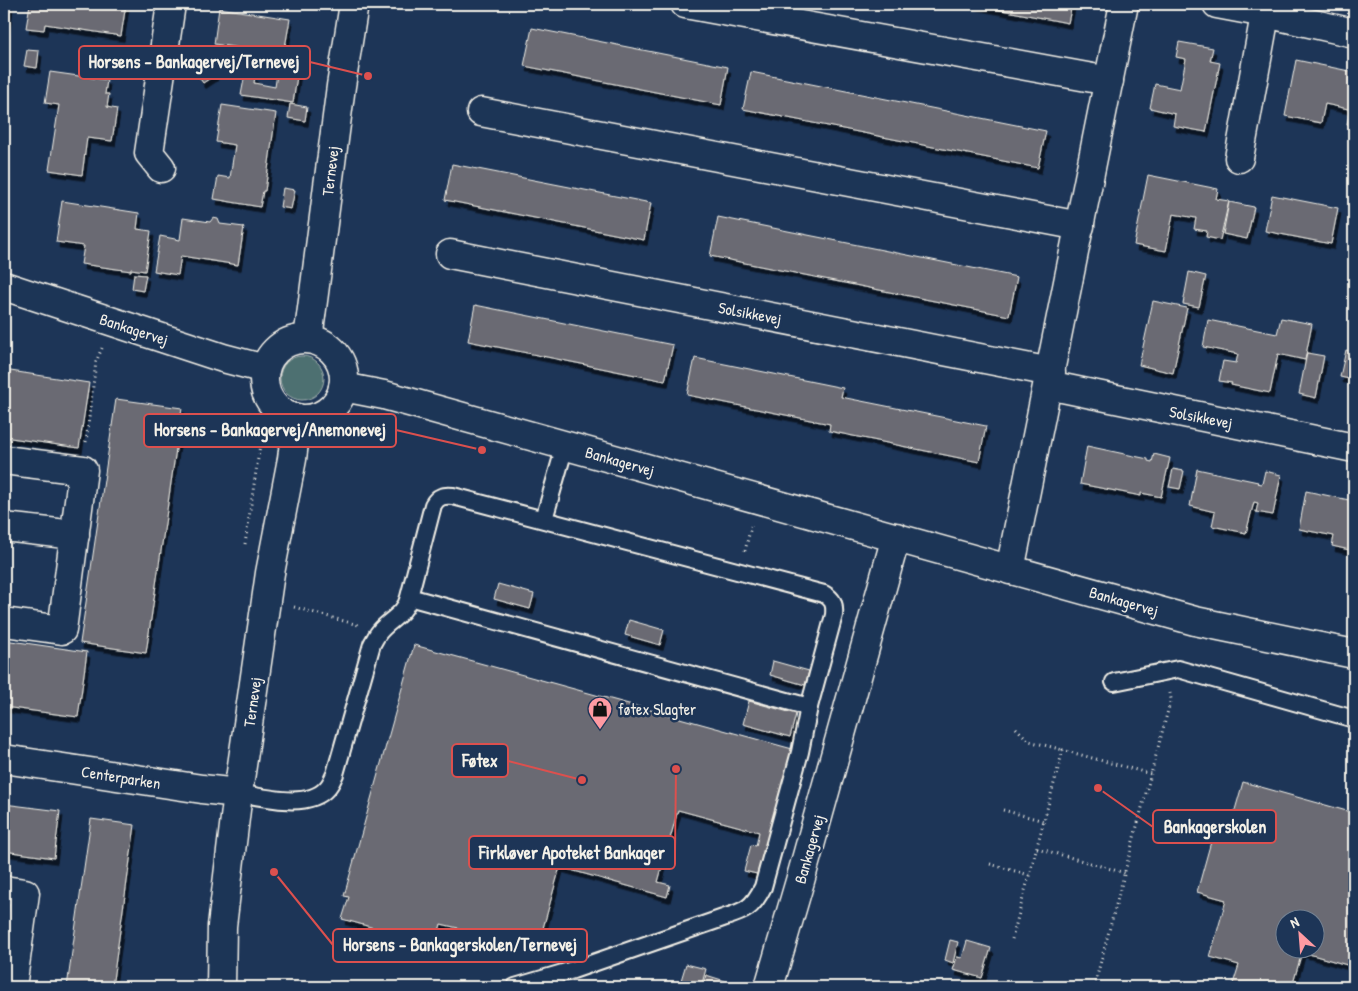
<svg xmlns="http://www.w3.org/2000/svg" width="1358" height="991" font-family="'Patrick Hand',sans-serif">
  <style>
    .green { fill: #4e7071; stroke: #a1b0ac }
    .building { fill: #6a6b73; stroke: #f4f1e8; fill-rule: evenodd; filter: url(#shadow) }
    .lines { fill: none; stroke-linecap: round; stroke-linejoin: round }
    .service-casing { stroke: #f4f1e8; stroke-width: 20 }
    .minor-casing { stroke: #f4f1e8; stroke-width: 31 }
    .tertiary-casing { stroke: #f4f1e8; stroke-width: 31 }
    .path { stroke: #f4f1e8; stroke-width: 3; stroke-dasharray: 1 4; stroke-linecap: butt }
    .service { stroke: #1d3557; stroke-width: 16 }
    .minor { stroke: #1d3557; stroke-width: 28 }
    .tertiary { stroke: #1d3557; stroke-width: 28 }
    .labels { text-anchor: middle; stroke-width: 5; stroke-linejoin: round; paint-order: stroke }
    .street-label { font-size: 16px; fill: #f4f1e8; stroke: #1d3557 }
    .poi-label { font-size: 16px; fill: #f4f1e8; stroke: #1d3557; text-anchor: start }
    .leader { fill: none; stroke: #dc504e; stroke-width: 2 }
    .callout-dot { fill: #dc504e; stroke: #1d3557; stroke-width: 2 }
    .callout { fill: #1d3557; stroke: #dc504e; stroke-width: 2 }
    .callout-label { font-size: 18px; text-anchor: middle; font-weight: bold; fill: #f4f1e8 }
  </style>
  <defs>
    <filter id="shadow"><feDropShadow dx="3" dy="5.5" stdDeviation="0" flood-color="#0009"/></filter>
  </defs>
  <rect width="100%" height="100%" fill="#1d3557"/>
  <filter id="ink" filterUnits="userSpaceOnUse"><feTurbulence type="fractalNoise" baseFrequency=".02" numOctaves="2"/><feDisplacementMap in="SourceGraphic" scale="10" xChannelSelector="R" yChannelSelector="G"/><feConvolveMatrix kernelMatrix="1 2 1 2 8 2 1 2 1" color-interpolation-filters="sRGB"/></filter>
  <g filter="url(#ink)">
    <circle class="green" cx="302" cy="378" r="22"/>
    <g class="building">
      <path d="M4 4H10L4 47Z"/>
      <path d="M30 4H126L121 36 45 24 44 30 26 28Z"/>
      <path d="M971 4H1072L1068 23Z"/>
      <path d="M219 8 290 19 284 53 300 56 293 103 241 95 245 74 255 76 254 83 275 87 277 74 251 69 254 50 214 44Z"/>
      <path d="M532 28 728 67 721 105 524 66Z"/>
      <path d="M1179 42 1213 48 1210 61 1220 63 1206 132 1173 126 1175 114 1150 108 1155 84 1180 89 1186 59 1176 57Z"/>
      <path d="M27 50 39 51 37 68 24 66Z"/>
      <path d="M1296 60 1354 72V125L1347 124 1349 115H1353V110L1325 104 1321 123 1285 116Z"/>
      <path d="M207 63 215 75 203 83 195 71Z"/>
      <path d="M50 72 107 80 105 94H109L107 107 117 109 112 141 87 138 82 175 49 170 59 105 45 103Z"/>
      <path d="M751 72 1046 131 1038 168 743 109Z"/>
      <path d="M290 104 307 107 305 121 288 118Z"/>
      <path d="M222 105 276 113 265 191H263L260 207 214 199 218 176 230 178 235 145 216 142Z"/>
      <path d="M452 164 651 203 644 240 445 200Z"/>
      <path d="M1148 175 1218 189 1216 199 1229 201 1220 240 1206 237 1207 231 1194 229 1196 218 1173 214 1166 251 1134 245Z"/>
      <path d="M283 188 295 190 291 209 280 207Z"/>
      <path d="M1272 195 1338 208 1331 244 1265 231Z"/>
      <path d="M62 201 139 213 137 229 151 231 145 271 131 269V271L81 264 84 246 56 242Z"/>
      <path d="M1229 202 1254 207 1247 239 1223 234Z"/>
      <path d="M718 217 1017 277 1009 316 710 256Z"/>
      <path d="M183 218 210 222 213 218 218 219 220 224 244 227 238 265 181 256 178 275 154 271 160 236 180 240Z"/>
      <path d="M1189 272 1206 276 1199 307 1183 304Z"/>
      <path d="M134 274 146 275 143 291 132 289Z"/>
      <path d="M1153 301 1187 308 1173 373 1139 365Z"/>
      <path d="M475 305 673 345 665 381 468 341Z"/>
      <path d="M1281 318 1312 324 1305 360 1278 354 1270 393 1231 385 1232 383 1219 381 1223 361 1236 363 1238 354 1203 347 1208 320 1277 334Z"/>
      <path d="M1346 350 1354 352V380L1340 377Z"/>
      <path d="M1307 353 1324 356 1316 398 1299 394Z"/>
      <path d="M695 358 843 388 841 397 986 426 979 462 829 431 830 424 687 395Z"/>
      <path d="M4 370 89 383 79 448 4 437Z"/>
      <path d="M116 399 182 408 146 653 80 643Z"/>
      <path d="M1087 446 1148 459V461L1152 462 1154 454 1170 458 1161 497 1141 493V496L1080 484Z"/>
      <path d="M1173 469 1184 471 1180 489 1169 487Z"/>
      <path d="M1197 469 1258 482 1257 483 1262 484 1265 471 1281 475 1273 515 1256 512 1258 503 1254 502 1246 533 1212 526 1215 512 1190 506Z"/>
      <path d="M1306 491 1354 501V551L1332 546 1334 536 1299 529Z"/>
      <path d="M498 584 534 594 530 609 494 599Z"/>
      <path d="M629 620 664 630 660 645 625 635Z"/>
      <path d="M4 640 87 652 78 717 4 707Z"/>
      <path d="M414 645 796 750 761 875 744 871 751 845 756 846 759 832 678 810 658 882 670 885 667 897 560 867 537 950 478 934 474 950 453 945 458 928 441 924 435 945 342 919 349 897 344 896Z"/>
      <path d="M773 661 809 671 805 685 770 675Z"/>
      <path d="M749 701 796 714 790 737 743 724Z"/>
      <path d="M1243 782 1354 813V967L1302 952 1292 987H1232L1239 965 1210 957 1226 900 1197 892 1217 820 1231 824ZM1286 918H1316V948H1286Z"/>
      <path d="M4 804 60 811 54 858 4 851Z"/>
      <path d="M91 819 135 825 112 987H67Z"/>
      <path d="M950 940 958 942 953 963 945 960Z"/>
      <path d="M967 941 991 948 982 978 953 970 957 957 962 958Z"/>
      <path d="M686 964 706 969 701 987H679Z"/>
      <path d="M706 975 725 981 722 987 703 986Z"/>
    </g>
    <g class="lines">
      <defs>
        <g id="service">
          <path d="M544 519 565 446"/>
          <path d="M1114 682 1178 669 1354 719"/>
          <path d="M238 793C263 797 308 810 327 788 331 784 333 778 335 774L372 644C375 639 377 634 381 630 392 618 405 614 409 597L433 505C438 496 444 495 453 496L824 594C833 599 835 604 834 615L809 707 409 597"/>
          <path d="M515 987 573 970 723 918C745 911 752 909 763 887L800 752 809 707"/>
        </g>
        <g id="minor">
          <path d="M685 4 1109 81"/>
          <path d="M1217 4 1265 13 1354 33"/>
          <path d="M481 112 1080 226"/>
          <path d="M1239 158 1267 4"/>
          <path d="M161 168 149 153 171 4"/>
          <path d="M450 254 1051 372"/>
          <path d="M1048 385 1354 448"/>
          <path d="M4 460 83 470 62 630 4 622"/>
          <path d="M4 527 75 535"/>
          <path d="M1010 570 1124 4"/>
          <path d="M4 759 202 789 238 793"/>
          <path d="M4 890 25 893 12 987"/>
          <path d="M221 987 222 926 238 793 270 573 292 459 297 418"/>
          <path d="M769 987 800 881 896 537"/>
        </g>
        <g id="tertiary">
          <path d="M4 286 223 358 265 369"/>
          <path d="M308 339 341 86 354 4"/>
          <circle cx="304" cy="379" r="40"/>
          <path d="M343 387 384 395 1195 621 1354 654"/>
        </g>
      </defs>
      <use href="#service" class="service-casing"/>
      <use href="#minor" class="minor-casing"/>
      <use href="#tertiary" class="tertiary-casing"/>
      <g class="path">
        <path d="M86 442 96 362 102 348"/>
        <path d="M245 544 260 445 266 435"/>
        <path d="M745 551 751 526"/>
        <path d="M294 607 358 625"/>
        <path d="M1016 728 1029 741 1063 750"/>
        <path d="M1003 810 1044 821"/>
        <path d="M1037 848 1125 873"/>
        <path d="M990 864 1029 875"/>
        <path d="M1012 939 1063 750 1151 774 1171 699 1170 693"/>
        <path d="M1094 987 1151 774"/>
      </g>
      <use href="#service" class="service"/>
      <use href="#minor" class="minor"/>
      <use href="#tertiary" class="tertiary"/>
    </g>
  </g>
  <defs>
    <symbol id="shop-pin" viewBox="-11 -11 22 30"><path d="M0 17L-7.5 6A9.5 9.5 0 1 1 7.5 6Z" fill="#ff9aa2" stroke="#1d3557"/><path d="M-5-2.5h2.3a2.7 3.5 0 0 1 5.4 0H5L5.5 6h-11ZM-1.5-2.5h3a1.5 2.3 0 0 0-3 0Z" fill="#111"/></symbol>
  </defs>
  <g fill-rule="evenodd">
    <use href="#shop-pin" x="586" y="695" width="28" height="38"/>
  </g>
  <g class="labels">
    <g class="street-label">
      <text transform="translate(330 171) rotate(-83)" y="6">Ternevej</text>
      <text transform="translate(750 313) rotate(11)" y="6">Solsikkevej</text>
      <text transform="translate(134 329) rotate(18)" y="6">Bankagervej</text>
      <text transform="translate(1201 417) rotate(11)" y="6">Solsikkevej</text>
      <text transform="translate(620 461) rotate(16)" y="6">Bankagervej</text>
      <text transform="translate(1124 601) rotate(16)" y="6">Bankagervej</text>
      <text transform="translate(252 702) rotate(-82)" y="6">Ternevej</text>
      <text transform="translate(121 777) rotate(9)" y="6">Centerparken</text>
      <text transform="translate(809 849) rotate(-74)" y="6">Bankagervej</text>
    </g>
    <g class="poi-label">
      <text x="618" y="715">føtex Slagter</text>
    </g>
  </g>
  <path class="leader" d="M368 76L310 62M482 450L396 430M582 780L508 761M1098 788L1153 827M676 769L675 853M274 872L333 945"/>
  <g class="callout-dot">
    <circle cx="368" cy="76" r="5"/>
    <circle cx="482" cy="450" r="5"/>
    <circle cx="582" cy="780" r="5"/>
    <circle cx="1098" cy="788" r="5"/>
    <circle cx="676" cy="769" r="5"/>
    <circle cx="274" cy="872" r="5"/>
  </g>
  <g class="callout">
    <rect x="79" y="46" width="231" height="33" rx="5"/>
    <rect x="144" y="414" width="252" height="33" rx="5"/>
    <rect x="452" y="744" width="56" height="33" rx="5"/>
    <rect x="1153" y="810" width="123" height="33" rx="5"/>
    <rect x="469" y="836" width="206" height="33" rx="5"/>
    <rect x="333" y="929" width="254" height="33" rx="5"/>
  </g>
  <g class="callout-label">
    <text x="194" y="68">Horsens - Bankagervej/Ternevej</text>
    <text x="270" y="436">Horsens - Bankagervej/Anemonevej</text>
    <text x="480" y="767">Føtex</text>
    <text x="1215" y="833">Bankagerskolen</text>
    <text x="572" y="859">Firkløver Apoteket Bankager</text>
    <text x="460" y="951">Horsens - Bankagerskolen/Ternevej</text>
  </g>
  <rect width="1358" height="991" fill="none" stroke="#1d3557" stroke-width="20"/>
  <rect x="10" y="10" width="1338" height="971" fill="none" stroke="#f4f1e8" stroke-width="2" filter="url(#ink)"/>
  <g transform="translate(1300 934) rotate(334)"><circle r="24" fill="#1d3557" stroke="#738091"/>
  <path d="M0-4L9 19L0 12L-9 19Z" fill="#ff9aa2"/>
  <text y="-8" font-size="14" font-weight="bold" text-anchor="middle" fill="#f4f1e8">N</text>
  </g>
</svg>
